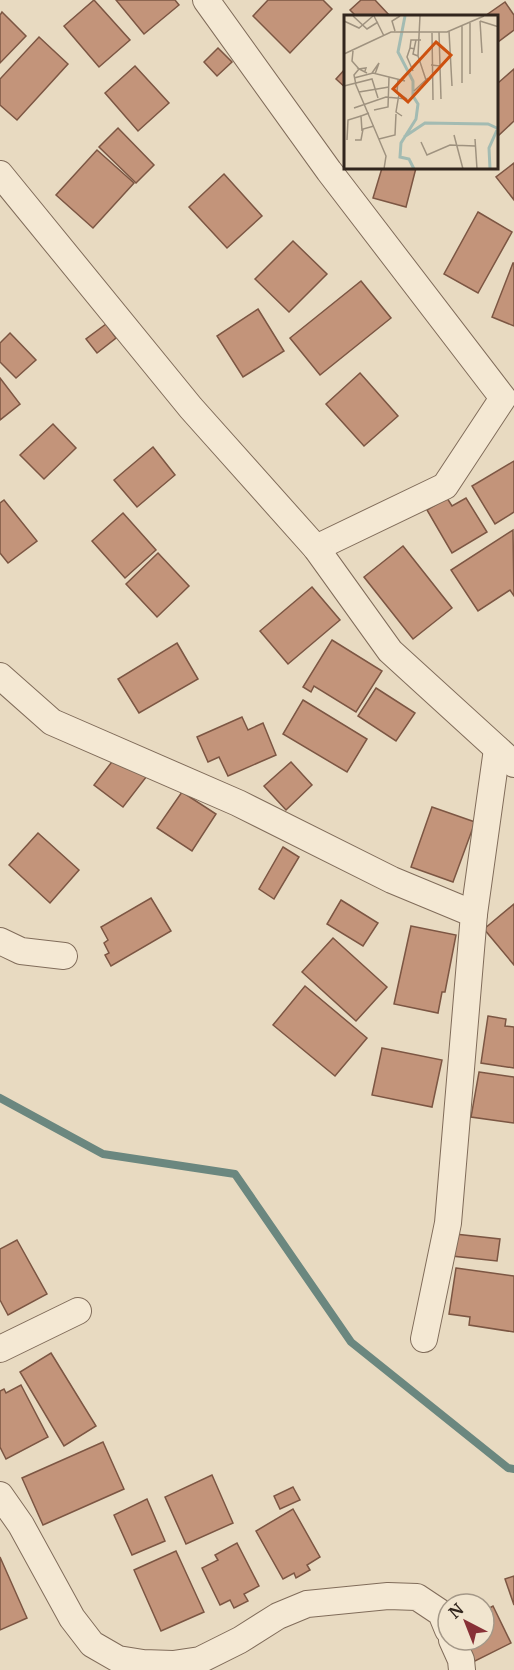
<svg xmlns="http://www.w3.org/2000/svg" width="514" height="1670" font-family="Merriweather,serif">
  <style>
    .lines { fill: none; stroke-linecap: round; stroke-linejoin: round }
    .stream { stroke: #6b877f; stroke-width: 8 }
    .building { fill: #c3947a; stroke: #7c5643; stroke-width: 1.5 }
    .street-casing { stroke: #806c5a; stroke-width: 28 }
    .street { stroke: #f4e8d3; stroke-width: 26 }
    .inset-river { fill: none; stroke: #a3bbb2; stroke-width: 3 }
    .inset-road { fill: none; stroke: #9f927f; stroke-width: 1.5 }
    .view { fill: #cd510f; fill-opacity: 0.15; stroke: #cd510f; stroke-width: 3 }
    .inset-edge { fill: none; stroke: #31251d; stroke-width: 3 }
  </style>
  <rect width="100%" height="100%" fill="#e8dac1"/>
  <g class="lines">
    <path class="stream" d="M0 1098 103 1154 235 1174 351 1342 508 1468 514 1469"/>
  </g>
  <g class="building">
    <path d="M94 0 130 40 99 67 64 26Z"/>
    <path d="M116 0H175L179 5 144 34Z"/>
    <path d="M268 0H323L332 9 290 53 253 16Z"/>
    <path d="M361 0H375L390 16H356L350 10Z"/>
    <path d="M505 2 514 15V30L498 42V16H485Z"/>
    <path d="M2 12 26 36 0 63V15Z"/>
    <path d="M39 37 68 64 17 120 0 105V79Z"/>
    <path d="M218 48 232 62 217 76 204 62Z"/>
    <path d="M135 66 169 103 138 131 105 93Z"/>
    <path d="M346 68V88L336 79Z"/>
    <path d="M514 69V121L498 136V83Z"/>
    <path d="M118 128 154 165 136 183 99 147Z"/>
    <path d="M97 150 134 183 93 228 56 195Z"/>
    <path d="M514 163V200L496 177Z"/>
    <path d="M382 168H416L406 207 373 198Z"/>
    <path d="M224 174 262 216 227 248 189 207Z"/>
    <path d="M478 212 512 232 478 293 444 274Z"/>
    <path d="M293 241 327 274 289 312 255 279Z"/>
    <path d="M513 263H514V326L492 317Z"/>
    <path d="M361 281 391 318 320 375 290 338Z"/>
    <path d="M258 309 284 351 243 377 217 336Z"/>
    <path d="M106 324 116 338 97 353 86 339Z"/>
    <path d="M10 333 36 360 16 378 0 362V343Z"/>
    <path d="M360 373 398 416 364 446 326 404Z"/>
    <path d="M0 378 20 404 0 420Z"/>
    <path d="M53 424 76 448 44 479 20 455Z"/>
    <path d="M153 447 175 475 137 507 114 480Z"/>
    <path d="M514 461V512L495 524 472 486Z"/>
    <path d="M447 498 452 506 466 498 487 532 452 553 427 510Z"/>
    <path d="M4 500 37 541 8 563 0 553V503Z"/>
    <path d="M123 513 156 550 125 578 92 541Z"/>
    <path d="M513 530 514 596 510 590 478 611 451 570Z"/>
    <path d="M403 546 452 608 413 639 364 577Z"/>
    <path d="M158 553 189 586 157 617 126 584Z"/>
    <path d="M312 587 340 620 288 664 260 631Z"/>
    <path d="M332 640 382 671 356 712 314 686 311 692 303 687Z"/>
    <path d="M177 643 198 679 139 713 118 679Z"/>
    <path d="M376 688 415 713 396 741 358 716Z"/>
    <path d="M303 700 367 739 347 772 283 734Z"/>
    <path d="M242 717 248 730 263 723 276 755 228 776 219 757 208 762 197 737Z"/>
    <path d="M118 754 147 776 123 807 94 785Z"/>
    <path d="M291 762 312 785 286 810 264 786Z"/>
    <path d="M182 792 216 814 192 851 157 828Z"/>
    <path d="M432 807 475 822 453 882 411 867Z"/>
    <path d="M38 833 79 870 50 903 9 865Z"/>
    <path d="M283 847 299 857 274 899 259 889Z"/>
    <path d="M151 898 171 931 111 966 105 955 109 953 104 943 108 940 101 927Z"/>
    <path d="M341 900 378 923 363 946 327 924Z"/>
    <path d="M514 904V965L484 929Z"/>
    <path d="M411 926 456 935 445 992H442L438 1013 394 1004Z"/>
    <path d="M333 938 387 987 356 1021 302 972Z"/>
    <path d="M305 986 367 1038 335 1076 273 1025Z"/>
    <path d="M488 1016 506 1019 505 1026 514 1027V1068L481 1063Z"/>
    <path d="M382 1048 442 1060 432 1107 372 1095Z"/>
    <path d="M479 1072 514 1077V1123L471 1117Z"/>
    <path d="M455 1234 500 1239 497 1261 452 1256Z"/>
    <path d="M17 1240 47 1294 8 1315 0 1300V1249Z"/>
    <path d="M456 1268 514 1276V1332L469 1325 470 1317 449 1314Z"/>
    <path d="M51 1353 96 1426 64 1446 20 1372Z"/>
    <path d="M21 1385 48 1437 6 1459 0 1447V1391L4 1389 6 1393Z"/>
    <path d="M103 1442 124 1489 43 1525 22 1478Z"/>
    <path d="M212 1475 233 1523 186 1544 165 1497Z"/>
    <path d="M293 1487 300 1500 280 1509 274 1496Z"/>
    <path d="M147 1499 165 1541 132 1555 114 1515Z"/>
    <path d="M293 1509 320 1557 307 1565 310 1570 296 1578 294 1573 283 1579 256 1531Z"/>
    <path d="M237 1543 259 1586 244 1594 248 1601 234 1608 230 1600 220 1605 202 1568 218 1560 215 1555Z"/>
    <path d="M176 1551 204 1612 161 1631 134 1570Z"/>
    <path d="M0 1557 27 1618 0 1630Z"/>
    <path d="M514 1576V1605L505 1579Z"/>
    <path d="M493 1606 511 1643 471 1663 460 1640H484V1611Z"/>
  </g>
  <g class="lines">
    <defs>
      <g id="street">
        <path d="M206 0 329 171 503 398 445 486 316 548"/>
        <path d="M0 174 191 408 316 548 390 651 514 764"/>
        <path d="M0 676 52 722 238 803 392 880 474 914"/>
        <path d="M0 941 21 951 64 956"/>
        <path d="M424 1339 448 1223 474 914 497 749"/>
        <path d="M0 1349 78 1311"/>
        <path d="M0 1495 21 1525 72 1618 92 1644 118 1659 143 1663 173 1664 200 1660 240 1640 278 1616 307 1604 388 1596 417 1597 441 1613 448 1630"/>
        <path d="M452 1640 461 1660 462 1670"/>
      </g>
    </defs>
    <use href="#street" class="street-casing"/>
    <use href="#street" class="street"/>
  </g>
  <g transform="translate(344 15)">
    <rect width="154" height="154" fill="#e8dac1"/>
    <path class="inset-river" d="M61 1 54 37 69 66V81L74 89 72 104 57 128 56 142 65 144 70 154M60 122 81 108 144 109 155 114M146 154 145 133 153 115"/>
    <path class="inset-road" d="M9 1 23 14 34 7M30 1 40 21M76 1 74 41 82 65M0 6 15 13 29 1M136 6 138 38M136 6 155 12M126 8V59M118 11V68M51 16 48 6 56 1M105 16 108 71M88 18 89 85M72 25 69 39 74 41M66 33 63 42 69 56M71 34 66 33 67 25H77M9 36 8 46 15 54 10 60 12 70 42 141 40 154M0 39 47 17H103L140 1M87 50 96 51 95 17M96 52 97 84M21 56 22 53 15 54 23 58M28 58 35 48 31 59M10 63 29 58 61 66M54 65 53 77 63 84M0 71 28 64 34 83M70 76 84 63M15 77 45 72M55 79 52 97 58 101M10 93 42 82 63 84M30 95 44 92 45 62M18 116 17 101 25 98M110 120 119 154M35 124 51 120 52 99M131 124 133 154M3 125 4 105 17 101M11 125H17L19 114 30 111M77 127 83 140 106 130 131 131"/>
    <path class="view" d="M92 27 107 40 64 87 49 74Z"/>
    <rect width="154" height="154" class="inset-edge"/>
  </g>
  <g transform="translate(466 1622) rotate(318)"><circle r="28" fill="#f1e5cf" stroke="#a49888" stroke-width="1.5"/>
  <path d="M0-4.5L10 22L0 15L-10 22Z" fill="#883137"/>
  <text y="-9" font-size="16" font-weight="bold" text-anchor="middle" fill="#31251d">N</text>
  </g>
</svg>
